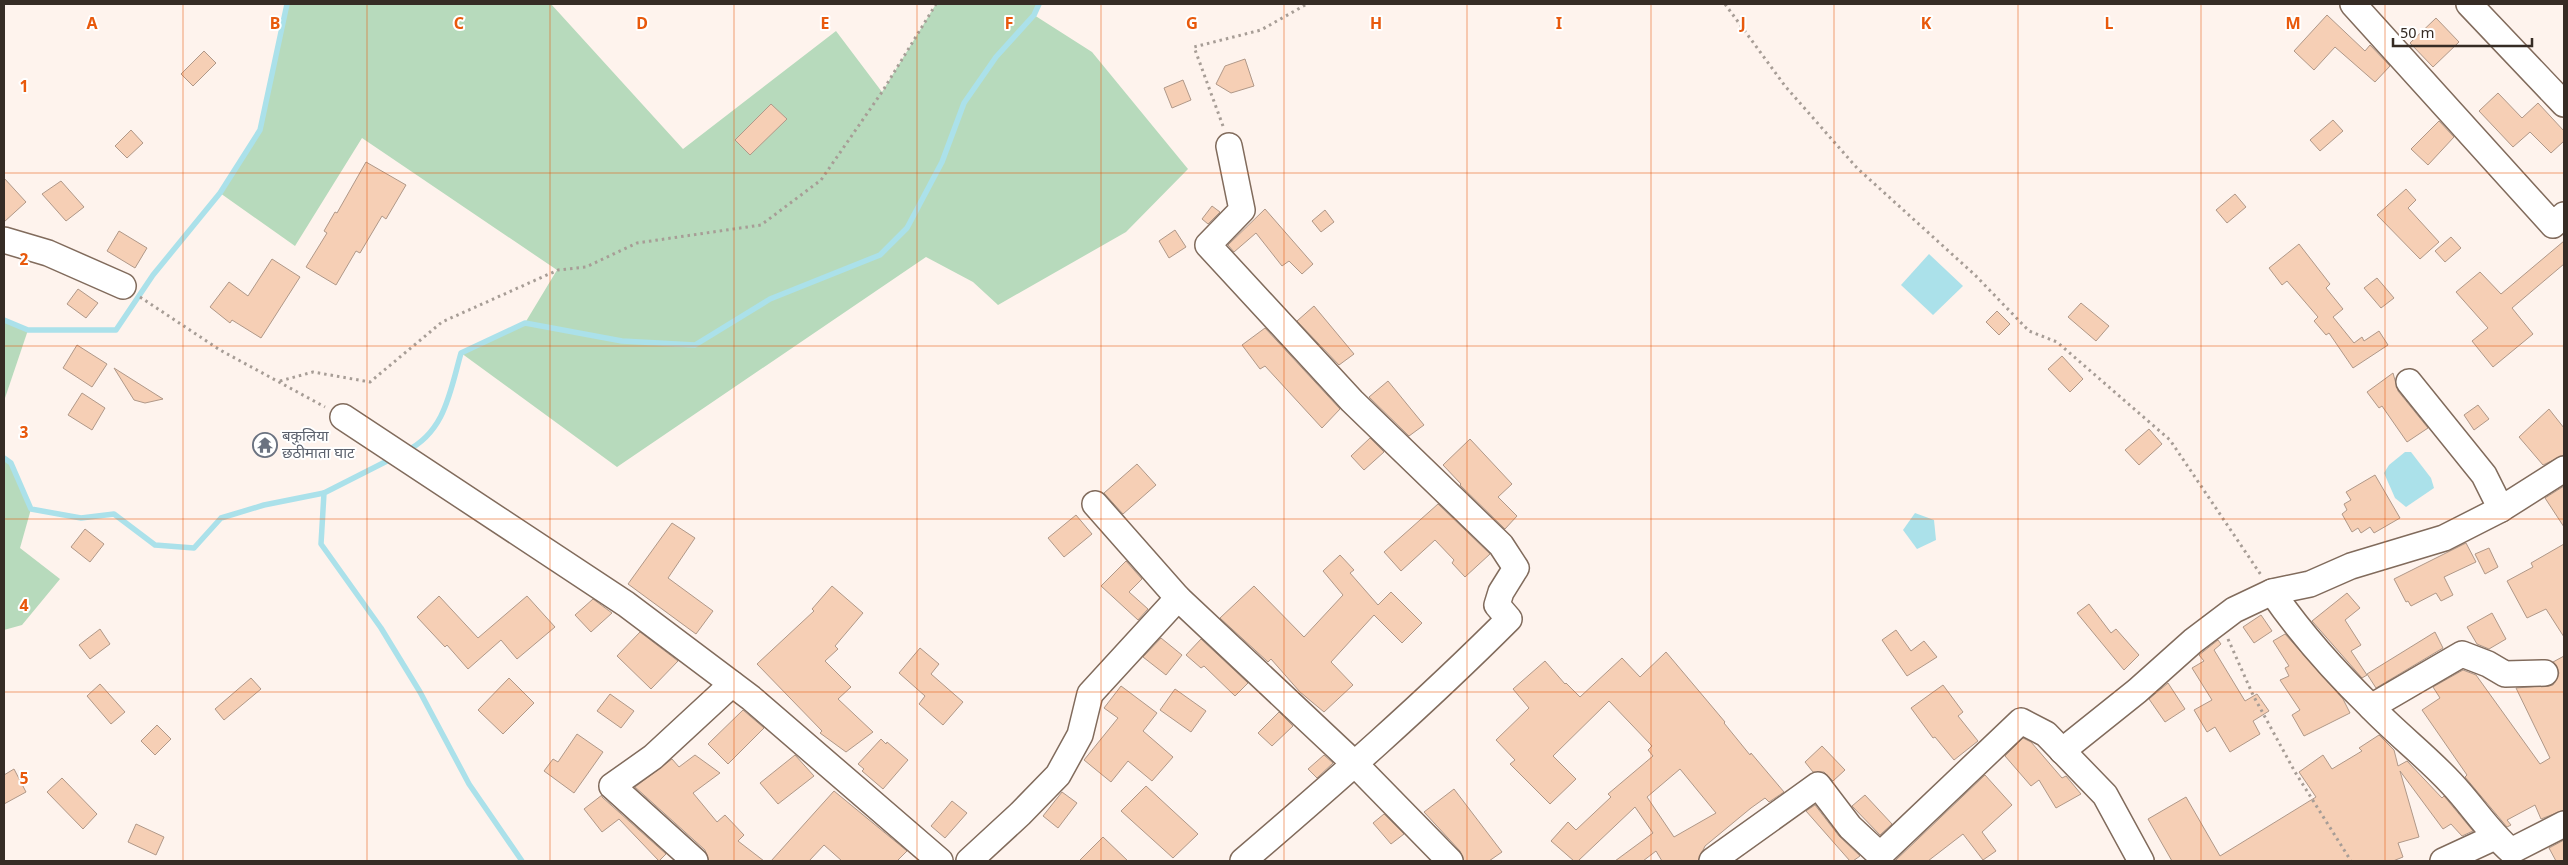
<svg xmlns="http://www.w3.org/2000/svg" width="2568" height="865" font-family="Georgia,'Noto Sans Devanagari',serif">
  <style>
    .green { fill: #b7dabc }
    .water { fill: #abe1ea }
    .lines { fill: none; stroke-linecap: round; stroke-linejoin: round }
    .stream { stroke: #abe1ea; stroke-width: 5.5 }
    .building { fill: #f6cfb5; stroke: #b09888; fill-rule: evenodd }
    .minor-casing { stroke: #816b5c; stroke-width: 28 }
    .path { stroke: #a79d96; stroke-width: 3; stroke-dasharray: 2.5 4; stroke-linecap: butt }
    .minor { stroke: #fff; stroke-width: 25 }
    .grid { fill: none; stroke: #e8590c; stroke-width: 1; stroke-opacity: 0.55 }
    .labels { text-anchor: middle; stroke-width: 4; stroke-linejoin: round; paint-order: stroke }
    .worship-label { font-size: 15px; fill: #5b616d; stroke: #fff; text-anchor: start }
    .grid-label { font-size: 16px; text-anchor: middle; font-weight: bold; fill: #e8590c; stroke: #fff; stroke-width: 4; stroke-linejoin: round; paint-order: stroke }
  </style>
  <rect width="100%" height="100%" fill="#fef3ed"/>
  <g class="green">
    <path d="M287 4H551L683 149 836 31 882 92 936 4H1039L1034 15 1092 52 1188 169 1126 232 998 305 973 282 926 257 617 467 461 353 525 323 557 270 362 138 295 246 220 193 260 130Z"/>
    <path d="M4 320 28 330 4 401Z"/>
    <path d="M4 458 11 463 31 509 20 548 60 579 22 625 4 630Z"/>
  </g>
  <g class="water">
    <path d="M1929 254 1963 286 1933 315 1901 285Z"/>
    <path d="M2405 452H2411L2431 478 2434 488 2406 507 2395 498 2384 473 2389 465Z"/>
    <path d="M1915 513 1934 520 1936 540 1917 549 1903 530Z"/>
  </g>
  <g class="lines">
    <g class="stream">
      <path d="M4 320 28 330H116L153 275 220 193 260 130 287 4"/>
      <path d="M406 451C445 432 450 392 461 353L525 323 622 341 695 345 770 299 880 255 907 228 942 162 964 103 996 57 1034 15 1039 4"/>
      <path d="M4 458 11 463 31 509 81 518 114 514 155 545 194 548 221 518 264 505 324 493"/>
      <path d="M393 458 324 493 321 544 381 628 420 692 469 784 522 861"/>
    </g>
  </g>
  <g class="building">
    <path d="M2327 15 2365 51 2370 45 2390 66 2375 82 2335 47 2314 70 2294 51Z"/>
    <path d="M2436 18 2459 42 2433 67 2410 43Z"/>
    <path d="M204 51 216 63 193 86 181 74Z"/>
    <path d="M1245 59 1254 86 1231 93 1216 84 1225 66Z"/>
    <path d="M1183 80 1191 100 1172 108 1164 88Z"/>
    <path d="M2498 93 2522 118 2538 103 2564 131V141L2551 153 2530 132 2513 147 2479 111Z"/>
    <path d="M771 104 787 119 750 155 735 140Z"/>
    <path d="M2333 120 2343 131 2320 151 2310 140Z"/>
    <path d="M2439 121 2454 137 2428 165 2411 149Z"/>
    <path d="M131 130 143 143 127 158 115 146Z"/>
    <path d="M366 162 406 185 386 219 382 216 360 253 356 251 336 285 306 267 327 233 324 231 335 212 337 213Z"/>
    <path d="M4 178 26 202 4 222Z"/>
    <path d="M61 181 84 207 66 221 42 194Z"/>
    <path d="M2406 189 2416 200 2408 208 2439 242 2420 259 2377 215Z"/>
    <path d="M2235 194 2246 207 2227 223 2216 210Z"/>
    <path d="M1212 206 1220 212 1208 224 1202 219Z"/>
    <path d="M1265 209 1313 264 1302 274 1289 261 1282 266 1256 233 1234 252 1228 245Z"/>
    <path d="M1325 210 1334 222 1321 232 1312 221Z"/>
    <path d="M1175 230 1186 247 1169 258 1159 241Z"/>
    <path d="M119 231 147 248 135 268 107 251Z"/>
    <path d="M2451 237 2461 248 2445 262 2435 251Z"/>
    <path d="M2564 241V264L2512 308 2533 334 2493 367 2472 341 2488 328 2456 292 2480 272 2501 294Z"/>
    <path d="M2299 244 2330 284 2326 288 2343 309 2333 317 2354 343 2362 337 2364 341 2379 331 2388 345 2353 368 2329 333 2326 335 2314 321 2318 317 2287 281 2282 285 2269 268Z"/>
    <path d="M272 259 300 277 261 338 232 320 230 323 210 307 229 282 248 296Z"/>
    <path d="M2377 278 2394 298 2381 308 2364 288Z"/>
    <path d="M78 289 98 303 86 318 67 304Z"/>
    <path d="M2081 303 2109 326 2096 341 2068 317Z"/>
    <path d="M1314 306 1354 354 1339 365 1297 321Z"/>
    <path d="M1997 311 2010 324 1999 335 1986 322Z"/>
    <path d="M1265 328 1340 409 1322 428 1265 366 1260 369 1242 345Z"/>
    <path d="M77 345 107 364 92 387 63 368Z"/>
    <path d="M2062 356 2083 379 2070 392 2048 369Z"/>
    <path d="M114 368 163 399 145 403 134 400Z"/>
    <path d="M2393 373 2398 391 2428 428 2407 442 2382 406 2379 408 2367 392Z"/>
    <path d="M1388 381 1424 425 1409 436 1369 397Z"/>
    <path d="M82 393 105 408 92 430 68 415Z"/>
    <path d="M2478 405 2489 419 2474 430 2464 415Z"/>
    <path d="M2549 409 2564 428V455L2543 465 2519 437Z"/>
    <path d="M2149 429 2162 444 2139 465 2125 450Z"/>
    <path d="M1370 438 1384 452 1364 470 1351 456Z"/>
    <path d="M1470 439 1512 484 1498 497 1517 516 1505 529 1460 485 1461 484 1443 465Z"/>
    <path d="M1137 464 1156 485 1123 514 1104 493Z"/>
    <path d="M2375 475 2400 518 2374 533 2370 527 2361 533 2358 528 2352 532 2342 514 2347 510 2344 504 2351 500 2346 492Z"/>
    <path d="M2564 486V527L2545 498Z"/>
    <path d="M1438 504 1490 554 1465 577 1452 563 1454 560 1435 540 1401 571 1384 552Z"/>
    <path d="M1076 515 1092 534 1064 557 1048 538Z"/>
    <path d="M672 523 695 538 668 578 713 611 696 634 628 584Z"/>
    <path d="M85 529 104 544 90 562 71 547Z"/>
    <path d="M2466 543 2476 562 2444 577 2453 595 2441 601 2436 593 2411 606 2408 601 2406 602 2394 579Z"/>
    <path d="M2564 544V637L2546 609 2527 618 2507 581 2533 567 2531 563Z"/>
    <path d="M2489 548 2498 567 2485 574 2475 554Z"/>
    <path d="M1340 555 1354 570 1350 573 1378 605 1391 592 1422 623 1402 643 1374 615 1331 662 1353 685 1324 712 1300 692 1271 659 1268 662 1220 618 1254 586 1304 637 1343 595 1323 571Z"/>
    <path d="M1126 561 1142 579 1129 592 1148 609 1138 620 1101 586Z"/>
    <path d="M832 586 863 613 835 646 838 649 825 661 851 687 838 699 873 732 846 752 820 733 822 731 757 664 814 611 812 609Z"/>
    <path d="M2347 593 2360 608 2345 620 2361 645 2351 651 2367 675 2362 678 2312 621Z"/>
    <path d="M439 596 478 638 527 596 555 627 517 659 501 640 468 669 447 645 445 647 417 617Z"/>
    <path d="M593 599 612 613 591 632 575 615Z"/>
    <path d="M2089 604 2111 633 2116 629 2139 655 2124 670 2077 613Z"/>
    <path d="M2492 613 2506 639 2489 649 2477 644 2467 627Z"/>
    <path d="M2261 615 2272 631 2254 643 2243 627Z"/>
    <path d="M100 629 110 644 90 659 79 645Z"/>
    <path d="M1896 630 1911 651 1924 641 1937 657 1907 676 1882 640Z"/>
    <path d="M640 632 678 661 651 689 617 656Z"/>
    <path d="M2435 632 2443 648 2376 688 2367 674Z"/>
    <path d="M2285 634 2343 699 2350 713 2304 736 2292 715 2300 710 2280 680 2289 676 2285 668 2289 666 2273 641Z"/>
    <path d="M1161 638 1182 655 1166 675 1143 657Z"/>
    <path d="M1201 639 1248 683 1235 696 1204 666 1201 668 1186 655Z"/>
    <path d="M2218 640 2221 644 2214 650 2245 701 2257 694 2269 711 2253 721 2260 734 2230 752 2215 727 2207 732 2194 710 2212 700 2192 668 2204 661 2199 655Z"/>
    <path d="M920 648 939 664 931 674 963 702 943 725 919 704 925 696 899 673Z"/>
    <path d="M1666 652 1725 722 1724 723 1750 755 1751 753 1784 792 1769 802 1765 798 1751 808 1705 846 1698 861H1662L1656 851 1643 861H1615L1653 833 1635 807 1578 861H1574L1551 841 1568 822 1576 830 1611 797 1608 794 1653 756 1648 750 1652 746 1609 701 1553 756 1576 779 1550 804 1510 764 1515 760 1496 740 1529 708 1513 689 1545 661 1565 684 1566 683 1580 697 1622 658 1640 677ZM1680 769 1716 813 1674 837 1647 797Z"/>
    <path d="M2564 656V810L2541 819 2535 805 2507 820 2511 825 2507 827 2465 777 2467 775 2422 710 2440 698 2433 687 2463 670 2476 675 2540 764 2550 758 2516 688 2553 685 2559 673 2553 662Z"/>
    <path d="M251 678 261 689 224 720 215 709Z"/>
    <path d="M509 678 534 703 503 734 478 710Z"/>
    <path d="M2168 683 2185 709 2165 722 2149 699Z"/>
    <path d="M100 684 125 712 111 724 87 696Z"/>
    <path d="M1943 685 1963 712 1958 716 1978 741 1954 760 1935 737 1933 738 1911 708Z"/>
    <path d="M1121 686 1157 713 1143 731 1173 757 1152 781 1128 761 1111 782 1084 760 1118 718 1104 708Z"/>
    <path d="M1175 689 1206 711 1191 732 1160 710Z"/>
    <path d="M610 694 634 711 621 728 597 711Z"/>
    <path d="M743 710 764 728 728 764 708 744Z"/>
    <path d="M1279 712 1293 726 1272 746 1258 733Z"/>
    <path d="M157 725 171 739 155 755 141 741Z"/>
    <path d="M577 734 603 752 574 793 544 771 553 759 558 762Z"/>
    <path d="M2379 735 2394 750 2398 766 2407 761 2442 798 2444 796 2473 831 2462 836 2451 824 2443 829 2400 771 2419 837 2398 843 2403 857 2393 861H2172L2148 819 2186 797 2220 856 2316 797 2299 772 2323 755 2332 769 2362 751 2359 748Z"/>
    <path d="M2023 738 2031 742 2062 778 2066 776 2081 794 2056 808 2039 780 2031 786 2005 756Z"/>
    <path d="M881 739 886 744 887 742 908 760 883 789 862 771 864 769 858 764Z"/>
    <path d="M1822 746 1845 770 1833 781 1824 772H1813L1805 762Z"/>
    <path d="M695 755 720 773 693 793 717 822 725 815 744 835 738 841 764 861H709L705 850 635 787 672 759 679 767Z"/>
    <path d="M795 755 814 776 778 804 760 783Z"/>
    <path d="M1324 755 1333 763 1317 778 1308 769Z"/>
    <path d="M14 769 26 792 4 804V775Z"/>
    <path d="M1985 775 2012 805 1982 832 1996 851 1983 860 1963 834 1928 861H1897L1896 860Z"/>
    <path d="M62 778 97 814 83 829 47 792Z"/>
    <path d="M1146 786 1198 834 1173 858 1121 811Z"/>
    <path d="M1454 789 1502 852 1489 861H1464L1460 851 1424 812Z"/>
    <path d="M834 791 907 851 897 861H842L824 845 809 861H771Z"/>
    <path d="M1062 792 1077 803 1058 828 1043 816Z"/>
    <path d="M602 795V797L666 854 659 861 619 819 602 832 584 809Z"/>
    <path d="M1865 795 1892 824 1880 835 1852 806Z"/>
    <path d="M952 801 967 813 945 838 931 826Z"/>
    <path d="M1815 805 1839 836 1860 856 1853 861H1850L1806 811Z"/>
    <path d="M1384 814 1404 834 1391 844 1373 823Z"/>
    <path d="M136 824 164 837 156 855 128 842Z"/>
    <path d="M1103 837 1128 861H1079Z"/>
    <path d="M2564 840V861H2556L2549 848Z"/>
  </g>
  <g class="lines">
    <defs>
      <g id="minor">
        <path d="M2353 4 2553 225 2564 215"/>
        <path d="M2469 4 2564 104"/>
        <path d="M1229 146 1242 210 1208 245 1352 401 1501 545 1516 568 1501 592 1497 605 1509 619C1424 704 1334 783 1243 861"/>
        <path d="M4 240 48 253 123 286"/>
        <path d="M2409 382 2484 475 2501 509"/>
        <path d="M343 417 626 604 751 698 940 861"/>
        <path d="M1095 504 1178 598 1356 765 1450 861"/>
        <path d="M2272 592C2301 634 2335 672 2371 707 2397 734 2426 756 2451 783 2472 805 2488 831 2511 851L2564 824"/>
        <path d="M2371 707 2462 654 2488 664 2505 674 2545 673"/>
        <path d="M2062 751 2137 691 2193 641 2234 610 2272 592 2310 584 2351 566 2444 538 2501 509 2564 469"/>
        <path d="M695 861 612 786 653 757 732 684"/>
        <path d="M969 861 1020 814 1058 775 1080 735 1090 694 1178 598"/>
        <path d="M1712 861 1818 785 1850 827 1880 855 2021 721 2046 734 2105 795 2141 861"/>
        <path d="M2443 861 2495 837"/>
      </g>
    </defs>
    <use href="#minor" class="minor-casing"/>
    <g class="path">
      <path d="M1725 4 1785 86 1857 168 1975 275 2029 331 2057 342 2170 440 2261 575"/>
      <path d="M1223 126 1194 47 1261 30 1307 4"/>
      <path d="M140 297 220 350 325 407"/>
      <path d="M280 381 313 372 370 382 442 322 558 270 586 267 637 243 761 225 821 180 882 92 936 4"/>
      <path d="M2228 639 2253 695 2295 772 2351 861"/>
    </g>
    <use href="#minor" class="minor"/>
  </g>
  <path class="grid" d="M183 4V861M367 4V861M550 4V861M734 4V861M917 4V861M1101 4V861M1284 4V861M1467 4V861M1651 4V861M1834 4V861M2018 4V861M2201 4V861M2385 4V861M4 173H2564M4 346H2564M4 519H2564M4 692H2564"/>
  <defs>
    <symbol id="temple-ring" viewBox="-11 -11 22 22"><circle r="9.5" fill="#fff" stroke="#6b7280" stroke-width="1.5"/><path d="M0-6L5-2H3V0L6.5 2.5H4V6H1.5V3h-3V6H-4V2.5H-6.5L-3 0V-2H-5Z" fill="#6b7280"/></symbol>
  </defs>
  <g fill-rule="evenodd">
    <use href="#temple-ring" x="251" y="431" width="28" height="28"/>
  </g>
  <g class="labels">
    <g class="worship-label">
      <text x="282" y="441">बकुलिया<tspan x="282" dy="17">छठीमाता घाट</tspan></text>
    </g>
  </g>
  <g class="grid-label">
    <text x="92" y="29">A</text>
    <text x="275" y="29">B</text>
    <text x="459" y="29">C</text>
    <text x="642" y="29">D</text>
    <text x="825" y="29">E</text>
    <text x="1009" y="29">F</text>
    <text x="1192" y="29">G</text>
    <text x="1376" y="29">H</text>
    <text x="1559" y="29">I</text>
    <text x="1743" y="29">J</text>
    <text x="1926" y="29">K</text>
    <text x="2109" y="29">L</text>
    <text x="2293" y="29">M</text>
    <text x="24" y="92">1</text>
    <text x="24" y="265">2</text>
    <text x="24" y="438">3</text>
    <text x="24" y="611">4</text>
    <text x="24" y="784">5</text>
  </g>
  <rect width="2568" height="865" fill="none" stroke="#362c25" stroke-width="10"/>
  <path d="M2393 38v8h139v-8" fill="none" stroke="#362c25" stroke-width="2.5"/>
  <text x="2400" y="38" font-size="15" fill="#362c25" stroke="#ffffff" stroke-width="4" paint-order="stroke">50 m</text>
</svg>
